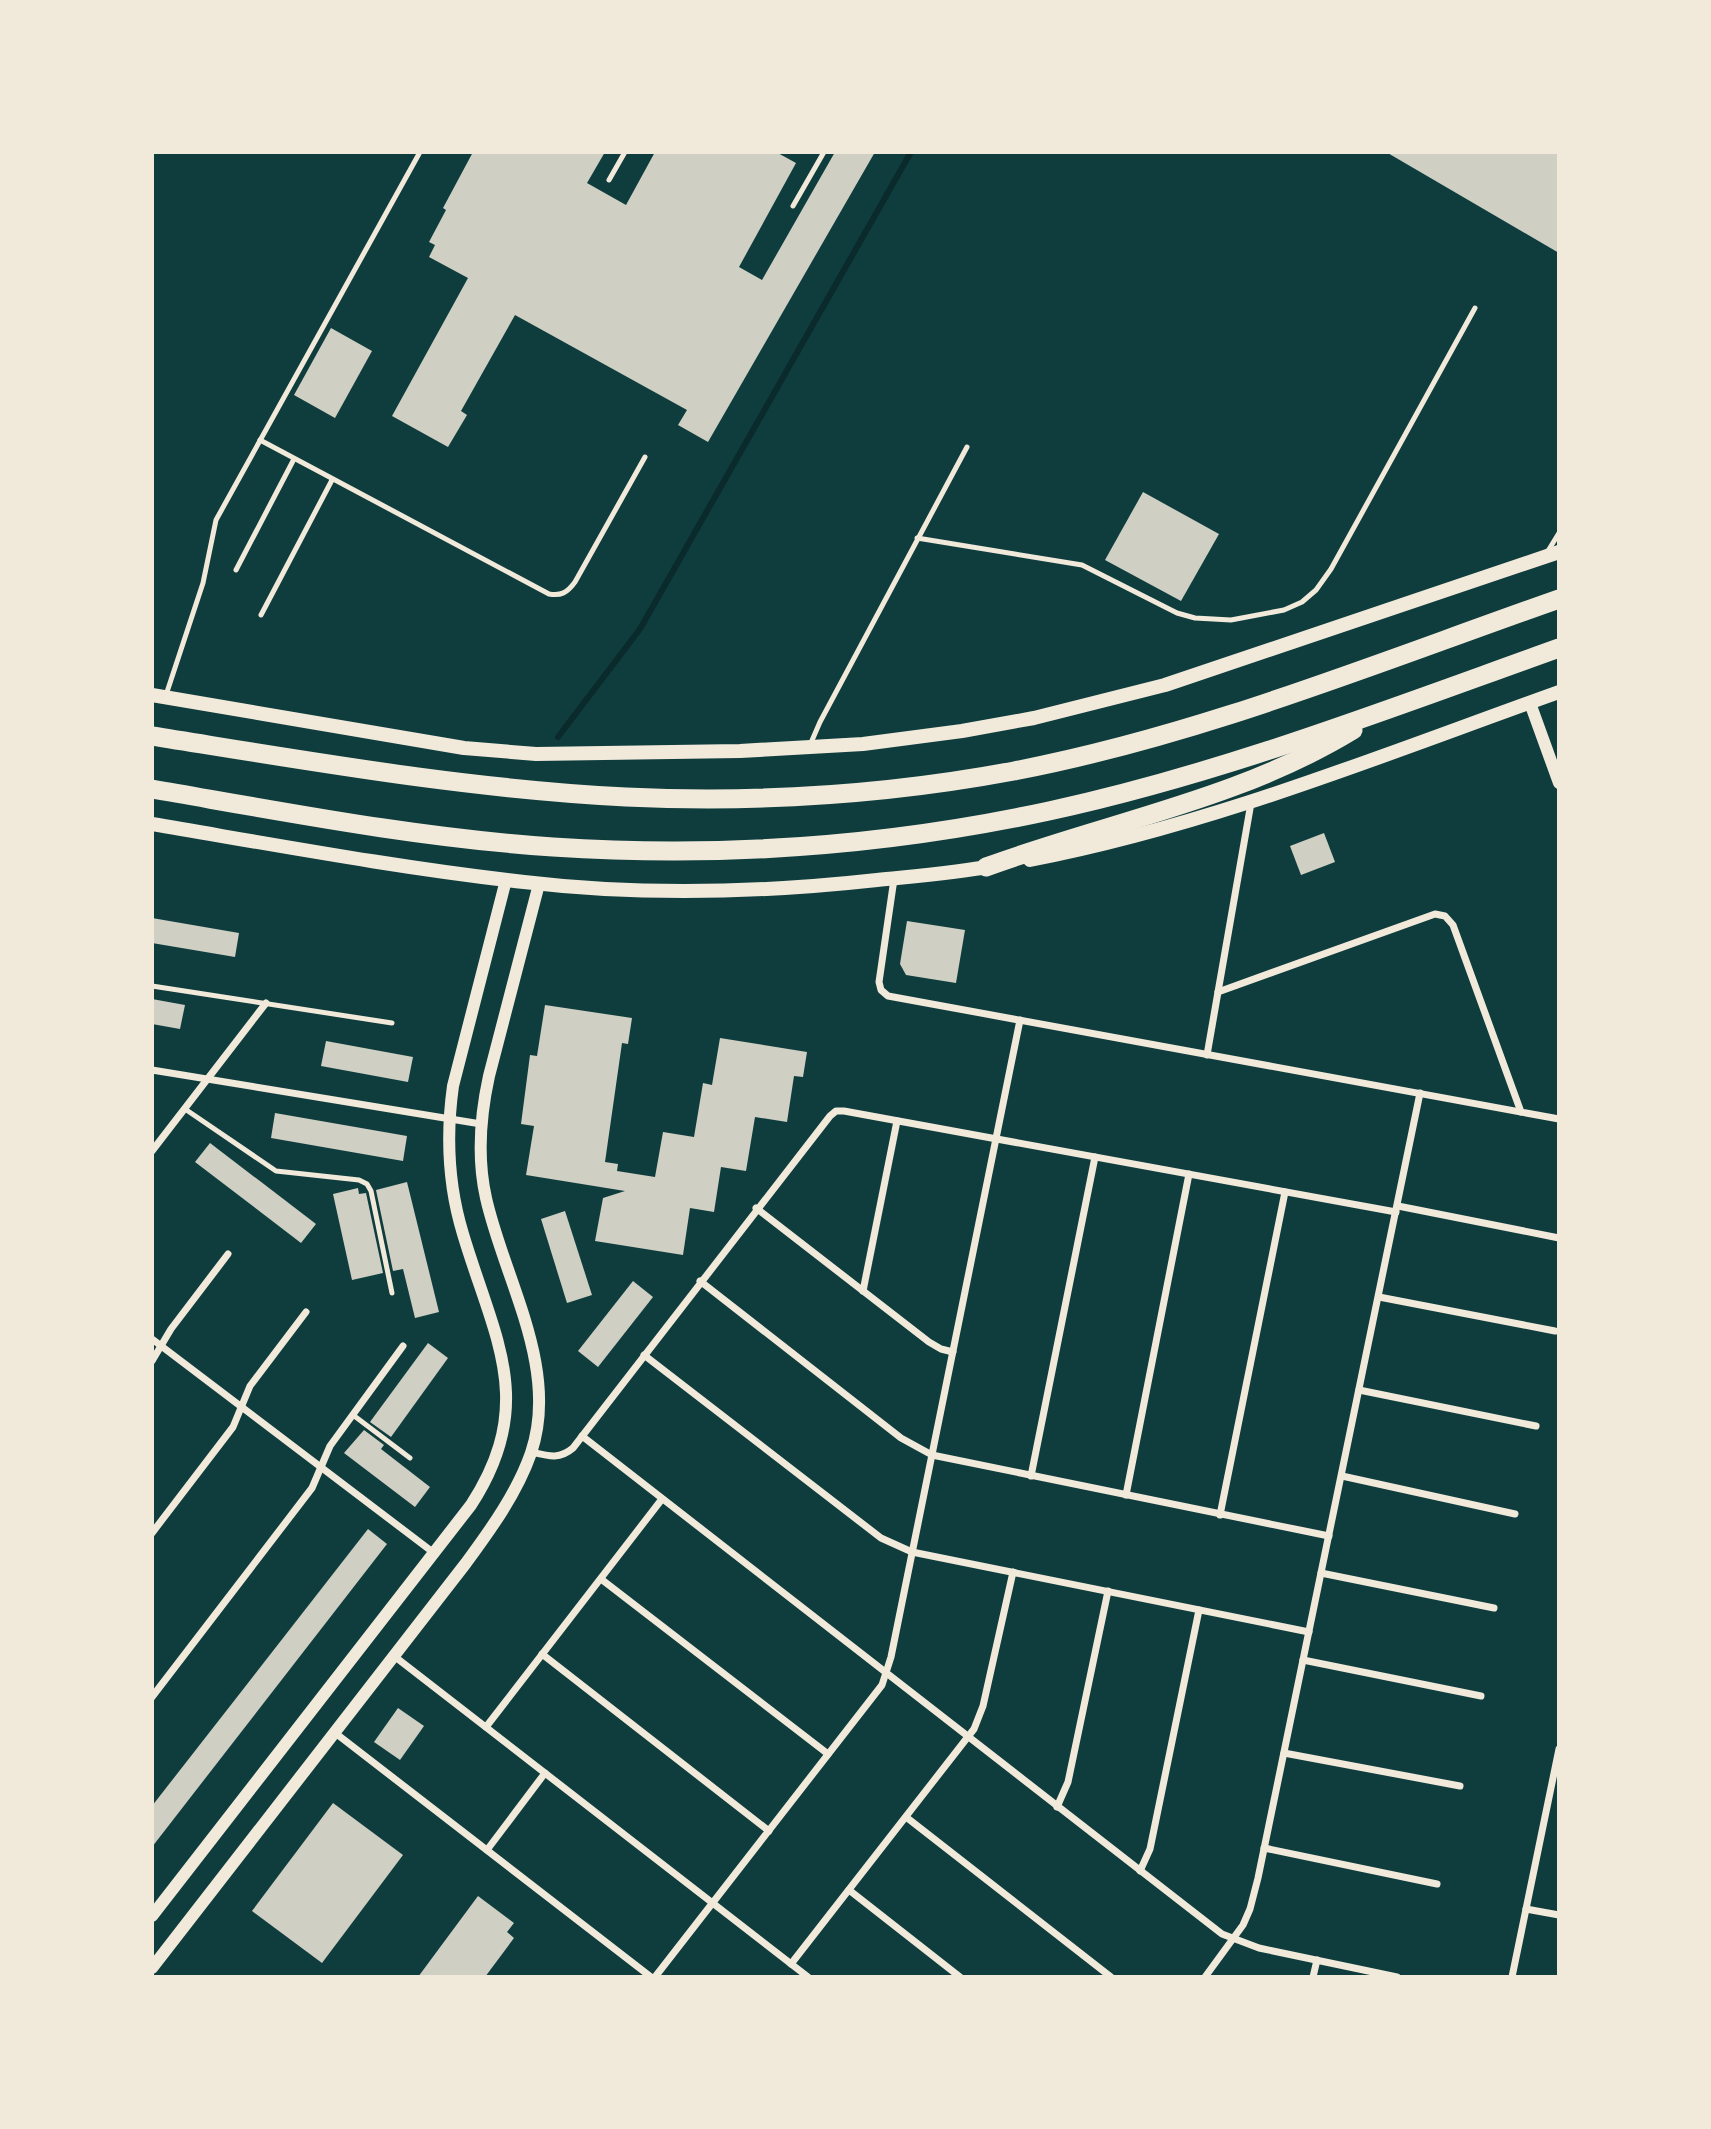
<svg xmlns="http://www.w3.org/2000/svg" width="1711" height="2129" font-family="'Open Sans',sans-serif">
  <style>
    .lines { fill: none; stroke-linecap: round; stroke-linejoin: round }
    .stream { stroke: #0a2a2b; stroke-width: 6 }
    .building { fill: #cfcfc3 }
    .service { stroke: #f1e9da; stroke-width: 5 }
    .minor { stroke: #f1e9da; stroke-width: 7 }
    .tertiary { stroke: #f1e9da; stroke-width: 12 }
    .secondary { stroke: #f1e9da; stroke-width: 14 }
    .motorway { stroke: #f1e9da; stroke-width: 19 }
  </style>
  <rect width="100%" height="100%" fill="#0f3d3e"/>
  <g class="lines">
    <path class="stream" d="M558 737 640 629 911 152"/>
  </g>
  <g class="building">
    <path d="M473 152H605L587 183 626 205 655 152H776L796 163 739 267 762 280 835 152H875L708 442 678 425 687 410 515 315 461 411 467 415 448 447 392 416 468 278 429 257 435 245 429 242 446 210 443 208Z"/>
    <path d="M1386 152H1559V253Z"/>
    <path d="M331 328 372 351 335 418 294 395Z"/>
    <path d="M1143 492 1219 534 1181 601 1105 560Z"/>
    <path d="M1324 833 1335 862 1301 875 1290 846Z"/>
    <path d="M152 918 239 933 235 957 152 943Z"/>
    <path d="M907 921 965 930 956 983 906 975 900 964Z"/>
    <path d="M152 999 185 1005 180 1029 152 1024Z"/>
    <path d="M545 1005 632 1018 628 1044 622 1043 605 1162 618 1164 617 1171 655 1177 663 1132 694 1137 703 1083 712 1085 720 1038 807 1052 803 1077 794 1076 787 1122 755 1117 746 1171 721 1167 714 1212 690 1208 683 1255 595 1241 603 1198 625 1191 526 1175 534 1126 521 1124 530 1055 537 1056Z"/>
    <path d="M326 1041 413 1057 408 1082 321 1066Z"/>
    <path d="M275 1113 407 1136 403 1161 271 1138Z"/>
    <path d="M210 1143 316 1224 301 1243 195 1162Z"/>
    <path d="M407 1182 439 1312 415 1318 403 1269 393 1271 376 1190Z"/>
    <path d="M358 1188 359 1194 366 1193 383 1273 352 1280 333 1194Z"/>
    <path d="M565 1211 592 1295 567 1303 541 1219Z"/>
    <path d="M633 1281 653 1297 598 1367 578 1351Z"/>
    <path d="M428 1343 448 1358 391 1437 370 1422Z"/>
    <path d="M364 1430 384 1445 381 1449 430 1487 415 1507 344 1453Z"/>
    <path d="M368 1529 387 1544 152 1847V1806Z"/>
    <path d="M398 1708 424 1726 400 1760 374 1742Z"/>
    <path d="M333 1803 403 1855 322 1963 252 1911Z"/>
    <path d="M478 1896 514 1923 507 1932 514 1938 485 1977H418Z"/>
  </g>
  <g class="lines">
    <g class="service">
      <path d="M609 180 625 152"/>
      <path d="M793 206 824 152"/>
      <path d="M260 440 549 594C561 596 567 593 575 582L645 457"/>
      <path d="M917 538 1082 565 1177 613 1195 618 1231 620 1284 610 1302 602 1316 590 1331 569 1475 308"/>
      <path d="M1548 551 1559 533"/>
      <path d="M236 570 294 459"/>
      <path d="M261 615 332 480"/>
      <path d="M166 695 203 583 216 520 420 152"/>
      <path d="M810 745 820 722 967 447"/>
      <path d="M152 986 392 1023"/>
      <path d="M185 1109 276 1171 359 1180 367 1184 371 1191 392 1293"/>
      <path d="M353 1415 410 1458"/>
    </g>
    <g class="minor">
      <path d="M894 879 879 982 881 990 888 996 1559 1119"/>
      <path d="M1218 992 1435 914 1445 916 1453 925 1521 1112"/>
      <path d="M1207 1055 1251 803"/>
      <path d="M152 1070 481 1124"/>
      <path d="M152 1151 266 1003"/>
      <path d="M1398 1206 1559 1238"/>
      <path d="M756 1208 929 1342 941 1349 953 1352"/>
      <path d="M700 1281 901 1438 932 1455 1329 1536"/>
      <path d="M863 1291 897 1121"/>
      <path d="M1379 1297 1555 1331"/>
      <path d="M152 1339 434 1553"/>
      <path d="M644 1355 881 1538 912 1552 1309 1632"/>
      <path d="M152 1361 171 1329 228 1254"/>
      <path d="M1359 1390 1536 1426"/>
      <path d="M582 1436 1222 1934 1259 1948 1397 1977"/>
      <path d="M531 1452C548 1456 559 1460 573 1448L830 1116 836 1111H844L1396 1212"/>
      <path d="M1031 1476 1095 1157"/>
      <path d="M1342 1476 1515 1514"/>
      <path d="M1126 1495 1189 1174"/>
      <path d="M1220 1515 1285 1192"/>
      <path d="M152 1533 233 1427 250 1386 306 1312"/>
      <path d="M1321 1573 1494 1608"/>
      <path d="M601 1579 828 1754"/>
      <path d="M542 1654 769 1831"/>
      <path d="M394 1656 808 1977"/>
      <path d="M1303 1660 1481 1696"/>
      <path d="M152 1697 312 1488 330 1446 403 1346"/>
      <path d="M486 1727 662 1499"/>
      <path d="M334 1732 651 1977"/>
      <path d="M1284 1753 1460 1786"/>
      <path d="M1057 1807 1068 1782 1108 1591"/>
      <path d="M906 1817 1111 1977"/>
      <path d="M1264 1848 1437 1884"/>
      <path d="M487 1850 545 1773"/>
      <path d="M1140 1871 1150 1849 1199 1610"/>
      <path d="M849 1890 960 1977"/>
      <path d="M1526 1909 1559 1915"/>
      <path d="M791 1964 974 1729 983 1706 1013 1572"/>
      <path d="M655 1977 882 1685 891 1657 1020 1020"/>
      <path d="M1205 1977 1243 1925 1250 1909 1258 1878 1420 1093"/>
      <path d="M1313 1977 1317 1960"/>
      <path d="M1512 1977 1559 1749"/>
    </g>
    <g class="tertiary">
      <path d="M1530 703 1559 783"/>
      <path d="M152 1916 471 1505C538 1402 494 1338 463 1234 448 1185 446 1136 453 1086L506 880"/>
      <path d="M152 1968 466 1563C491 1529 517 1493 531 1453 560 1368 504 1279 486 1198 477 1158 480 1117 489 1076L539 884"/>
    </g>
    <g class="secondary">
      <path d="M152 695 464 748 536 754 740 751 863 744 962 731 1034 718 1165 685 1559 552"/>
      <path d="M152 824C276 845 399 868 524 882 642 896 759 893 877 880 916 876 955 873 993 866"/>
      <path d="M1030 860C1212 825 1385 754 1559 692"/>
    </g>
    <g class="motorway">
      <path d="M152 736C309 761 467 789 626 797 756 803 886 795 1014 771 1202 735 1379 662 1559 599"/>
      <path d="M152 789C285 812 418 838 553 847 718 858 887 846 1049 811 1224 773 1391 708 1559 648"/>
      <path d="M986 867C1109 822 1240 799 1353 730"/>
    </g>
  </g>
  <rect width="1711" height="2129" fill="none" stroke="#f1e9da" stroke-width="308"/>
</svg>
